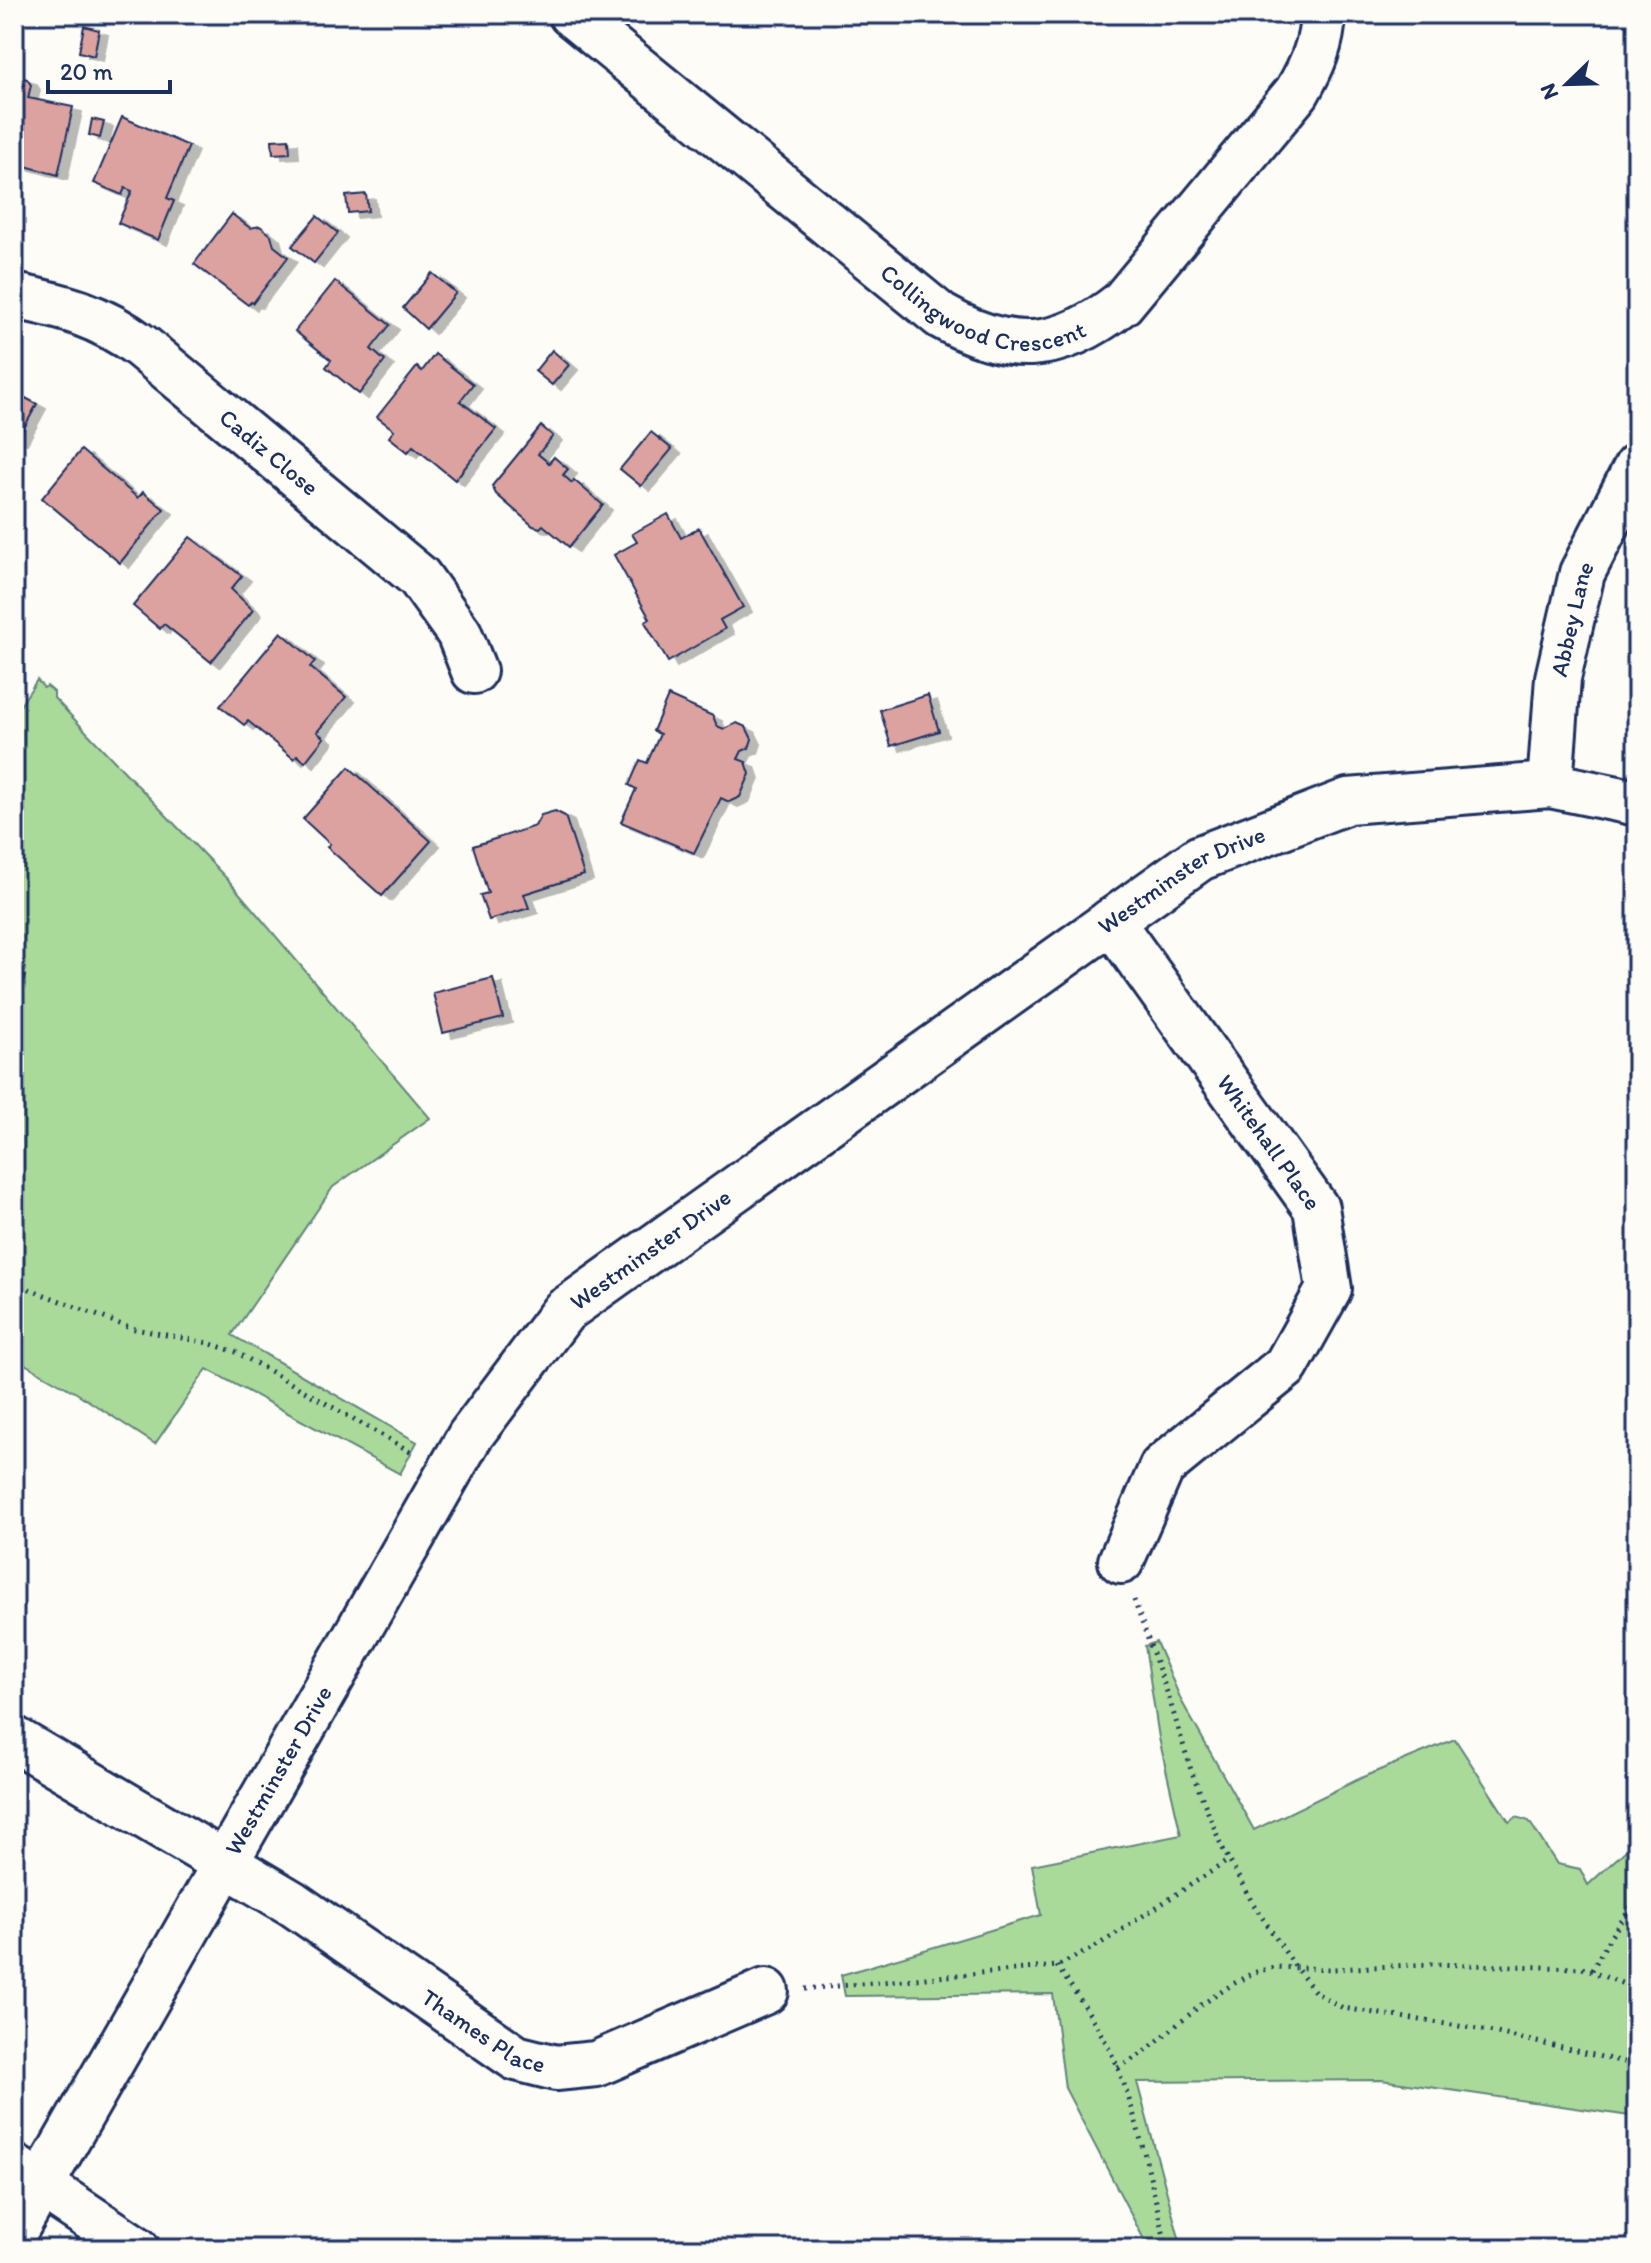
<svg xmlns="http://www.w3.org/2000/svg" width="1651" height="2263" font-family="Itim,sans-serif">
  <style>
    .green { fill: #aada9a; stroke: #62847c; stroke-width: 2 }
    .building { fill: #dca2a0; stroke: #1b2f5e; stroke-width: 2; filter: url(#shadow) }
    .lines { fill: none; stroke-linecap: round; stroke-linejoin: round }
    .street-casing { stroke: #1b2f5e; stroke-width: 50 }
    .secondary-casing { stroke: #1b2f5e; stroke-width: 50 }
    .path { stroke: #1b2f5e; stroke-width: 5; stroke-dasharray: 2 6; stroke-linecap: butt }
    .street { stroke: #fdfcf7; stroke-width: 44 }
    .secondary { stroke: #fdfcf7; stroke-width: 44 }
    .labels { text-anchor: middle; stroke-width: 6; stroke-linejoin: round; paint-order: stroke }
    .street-label { font-size: 24px; fill: #1b2f5e; stroke: #fdfcf7 }
  </style>
  <defs>
    <filter id="shadow"><feDropShadow dx="9" dy="5" stdDeviation="0" flood-color="#0004"/></filter>
  </defs>
  <rect width="100%" height="100%" fill="#fdfcf7"/>
  <filter id="ink" filterUnits="userSpaceOnUse"><feTurbulence type="fractalNoise" baseFrequency=".0125" numOctaves="2"/><feDisplacementMap in="SourceGraphic" scale="16" xChannelSelector="R" yChannelSelector="G"/><feConvolveMatrix kernelMatrix="1 2 1 2 8 2 1 2 1" color-interpolation-filters="sRGB"/></filter>
  <g filter="url(#ink)">
    <g class="green">
      <path d="M37 680 44 688 47 686 54 692V698L229 881 430 1118 333 1187 232 1335 417 1442 400 1474 207 1369 155 1444 78 1394 14 1358V715Z"/>
      <path d="M1156 1642 1182 1702 1254 1830 1363 1777 1455 1739 1509 1822 1516 1817 1529 1821 1557 1864 1580 1869 1588 1885 1637 1840V2117L1381 2080 1137 2082 1182 2249H1149L1065 2088 1053 1994 845 1996 841 1975 1041 1915 1032 1865 1181 1835 1159 1738 1145 1646Z"/>
    </g>
    <g class="building">
      <path d="M84 26 99 30 94 56 79 52Z"/>
      <path d="M14 76 27 79 31 85 28 98 73 107 58 175 14 163Z"/>
      <path d="M122 117 189 146 167 198 174 201 158 240 118 223 132 191 125 188 122 195 94 183Z"/>
      <path d="M92 119 104 122 100 138 89 135Z"/>
      <path d="M289 139 290 153 273 154 272 140Z"/>
      <path d="M366 194 368 211 348 213 346 196Z"/>
      <path d="M232 214 250 228 260 226 271 235 274 246 288 257 253 303 251 302 248 305 194 264Z"/>
      <path d="M317 216 338 233 314 263 292 246Z"/>
      <path d="M432 273 456 293 426 329 403 308Z"/>
      <path d="M335 281 390 325 371 349 385 361 359 394 326 367 331 360 295 331Z"/>
      <path d="M552 350 569 365 552 385 535 371Z"/>
      <path d="M435 354 473 384 460 401 496 429 455 480 413 446 408 452 389 437 394 430 377 417 417 367 422 371Z"/>
      <path d="M14 392 37 404 18 439 14 438Z"/>
      <path d="M541 426 553 436 538 454 549 463 554 457 568 469 563 475 572 483 574 480 603 505 569 547 543 525 540 528 533 526 496 494 492 486Z"/>
      <path d="M651 432 672 449 641 486 620 469Z"/>
      <path d="M81 450 138 498 143 492 164 509 120 563 42 498Z"/>
      <path d="M668 514 681 538 699 528 743 607 720 620 725 629 668 662 645 622 650 619 614 555 637 542 632 534Z"/>
      <path d="M190 537 242 576 231 589 253 610 211 662 164 624 160 629 133 606Z"/>
      <path d="M281 632 315 661 310 667 346 697 317 732 324 738 305 762 297 755 294 759 248 721 244 725 220 706Z"/>
      <path d="M928 695 939 731 891 746 880 710Z"/>
      <path d="M668 696 713 716 717 726 724 729 737 723 746 727 752 739 749 748 742 751 738 759 746 762 750 774 740 797 729 802 721 798 694 853 621 822 636 789 629 785 640 760 647 763 660 734 653 731Z"/>
      <path d="M349 767 431 841 382 896 327 847 330 844 303 819Z"/>
      <path d="M555 811 565 816 584 875 524 894 529 908 489 920 480 895 488 893 473 846 535 826 541 815Z"/>
      <path d="M493 978 503 1018 443 1033 433 993Z"/>
    </g>
    <g class="lines">
      <defs>
        <g id="street">
          <path id="s1" d="M571 14 941 316C1009 355 1059 353 1122 303L1297 92C1312 66 1322 44 1323 14"/>
          <path id="s2" d="M14 296C63 306 99 315 141 346L419 577 459 633 474 671"/>
          <path id="s3" d="M1550 785 1558 678 1582 573 1637 466"/>
          <path id="s4" d="M1111 921 1316 1208 1329 1289 1286 1366 1162 1467 1121 1561"/>
          <path id="s5" d="M14 1739 292 1903 516 2058 556 2068 596 2064 766 1991"/>
          <path id="s6" d="M14 2232 470 1436 564 1311 1200 858 1348 801 1550 785 1637 803"/>
        </g>
        <path id="secondary" d="M14 2167 137 2249"/>
      </defs>
      <use href="#street" class="street-casing"/>
      <use href="#secondary" class="secondary-casing"/>
      <g class="path">
        <path d="M14 945 24 971 23 977 14 985"/>
        <path d="M14 1283 130 1328 208 1343 236 1352 413 1453"/>
        <path d="M1134 1600 1168 1695 1191 1770 1222 1847 1252 1902 1296 1968 1316 1993 1343 2008 1484 2030 1637 2065"/>
        <path d="M1057 1966C1079 1998 1102 2030 1117 2066 1139 2120 1153 2191 1167 2249"/>
        <path d="M1592 1970 1609 1939 1637 1899"/>
        <path d="M805 1989 1057 1966 1095 1947 1229 1860"/>
        <path d="M1118 2068 1143 2053 1201 2005 1233 1984 1253 1973 1274 1967 1334 1969 1432 1964 1582 1968 1637 1989"/>
      </g>
      <use href="#street" class="street"/>
      <use href="#secondary" class="secondary"/>
    </g>
  </g>
  <g class="labels">
    <g class="street-label">
      <text dy="8" stroke="none"><textPath href="#s1" startOffset="516">Collingwood Crescent</textPath></text>
      <text dy="8" stroke="none"><textPath href="#s2" startOffset="304">Cadiz Close</textPath></text>
      <text dy="8" stroke="none"><textPath href="#s3" startOffset="168">Abbey Lane</textPath></text>
      <text dy="8" stroke="none"><textPath href="#s6" startOffset="1828">Westminster Drive</textPath></text>
      <text dy="8" stroke="none"><textPath href="#s4" startOffset="272">Whitehall Place</textPath></text>
      <text dy="8" stroke="none"><textPath href="#s6" startOffset="1180">Westminster Drive</textPath></text>
      <text dy="8" stroke="none"><textPath href="#s6" startOffset="532">Westminster Drive</textPath></text>
      <text dy="8" stroke="none"><textPath href="#s5" startOffset="554">Thames Place</textPath></text>
    </g>
  </g>
  <rect width="1651" height="2263" fill="none" stroke="#fdfcf7" stroke-width="48"/>
  <rect x="24" y="24" width="1603" height="2215" fill="none" stroke="#1b2f5e" stroke-width="3" filter="url(#ink)"/>
  <g transform="translate(1567 84) rotate(247)" stroke="#fdfcf7" stroke-width="6" paint-order="stroke">
  <path d="M0-6L14 30L0 20L-14 30Z" fill="#1b2f5e"/>
  <text y="-12" font-size="22" font-weight="bold" text-anchor="middle" fill="#1b2f5e">N</text>
  </g>
  <path d="M48 80v12h122v-12" fill="none" stroke="#1b2f5e" stroke-width="4"/>
  <text x="60" y="80" font-size="24" fill="#1b2f5e" stroke="#fdfcf7" stroke-width="6" paint-order="stroke">20 m</text>
</svg>
